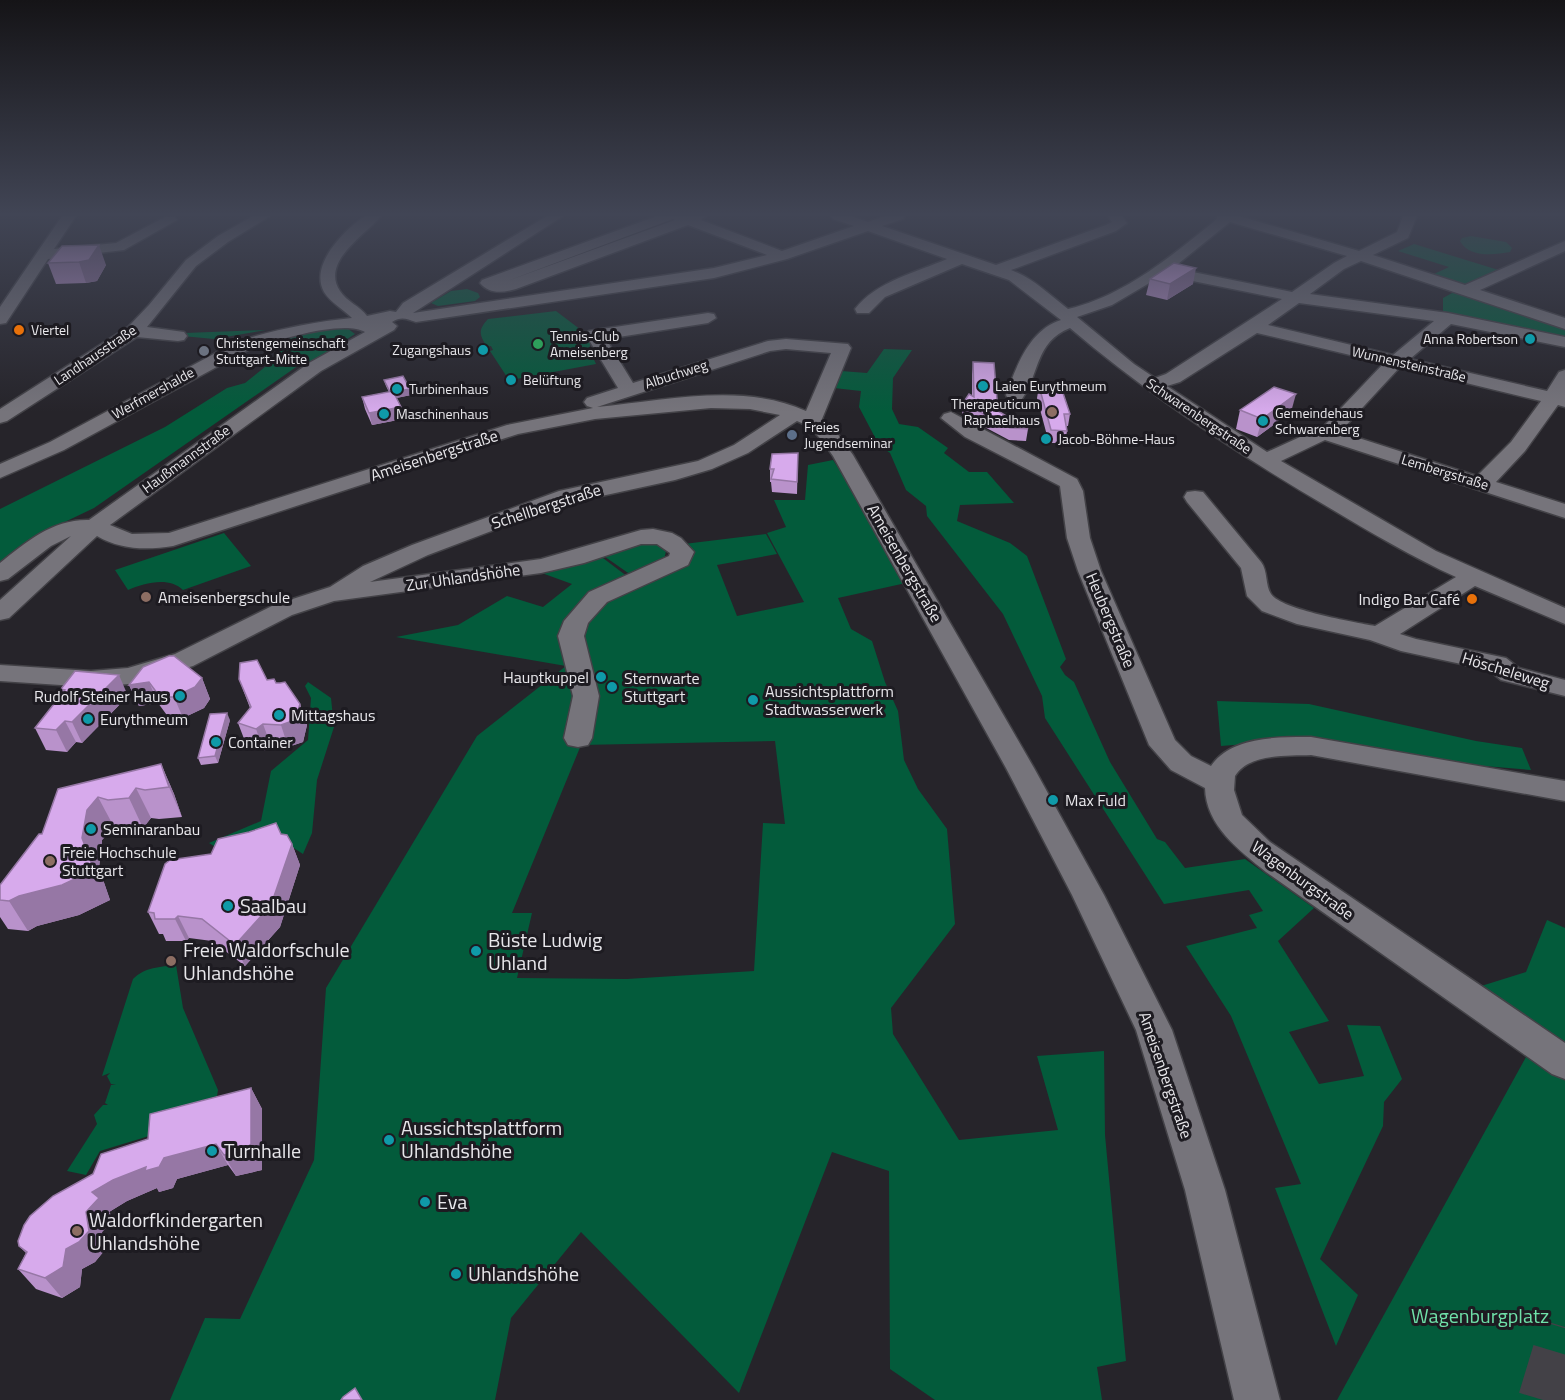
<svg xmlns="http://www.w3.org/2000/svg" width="1565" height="1400" font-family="'Titillium Web',sans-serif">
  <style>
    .green { fill: #035b3b; fill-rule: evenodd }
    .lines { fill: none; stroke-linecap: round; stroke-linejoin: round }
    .major-tunnel { stroke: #434147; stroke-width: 50; stroke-dasharray: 50 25; stroke-linecap: butt }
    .minor-casing { stroke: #434247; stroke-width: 3 }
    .minor { fill: #76747b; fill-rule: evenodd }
    .wall { fill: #b992cb }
    .shaded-wall { fill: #9677a5 }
    .building { fill: #d7aaec; stroke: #9677a5; stroke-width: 1.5 }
    .food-dot { fill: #e8710a; stroke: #1d1b21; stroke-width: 2 }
    .culture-dot { fill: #0f9aa8; stroke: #1d1b21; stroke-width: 2 }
    .leisure-dot { fill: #2e9e5b; stroke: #1d1b21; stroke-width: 2 }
    .worship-dot { fill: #6b7280; stroke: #1d1b21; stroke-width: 2 }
    .education-dot { fill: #8d6e63; stroke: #1d1b21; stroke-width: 2 }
    .service-dot { fill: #5c6f8a; stroke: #1d1b21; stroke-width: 2 }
    .labels { text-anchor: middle; stroke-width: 6; stroke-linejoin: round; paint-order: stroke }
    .far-poi-label { font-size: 14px; fill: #e8e7eb; stroke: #1d1b21; text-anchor: start }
    .far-street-label { font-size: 14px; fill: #e8e7eb; stroke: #1d1b21 }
    .street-label { font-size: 16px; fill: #e8e7eb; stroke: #1d1b21 }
    .poi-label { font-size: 16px; fill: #e8e7eb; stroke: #1d1b21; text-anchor: start }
    .near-poi-label { font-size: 20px; fill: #e8e7eb; stroke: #1d1b21; text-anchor: start }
    .near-park-label { font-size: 20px; fill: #6fe1a9; stroke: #1d1b21 }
  </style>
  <rect width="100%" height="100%" fill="#26242a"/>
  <g class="green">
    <path d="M1471 236 1506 242 1512 248 1510 252C1494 255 1469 258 1460 241L1462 238Z"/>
    <path d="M1414 244 1505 272 1470 286 1434 274 1449 267 1398 251Z"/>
    <path d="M467 289 478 293 480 297 475 301 438 306 431 303 451 291Z"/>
    <path d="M1454 292 1565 328V339L1477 319 1443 315V298Z"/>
    <path d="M556 311 585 333 591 342 589 349 596 364 516 379 514 376 507 377 490 351 493 350 491 346 487 347C479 334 478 330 488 319Z"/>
    <path d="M347 328 355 334 303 367 297 364 299 365 94 508 48 530 0 564V509L165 427 227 388 245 383 280 355 284 357 272 340 293 334Z"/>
    <path d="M266 330 214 339 182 336 185 333Z"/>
    <path d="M884 349 912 350 893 378 892 409 899 424 918 427 948 448 944 453 969 472H987L1014 503 960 505 957 521 1010 543 1027 556 1066 659 1060 667 1065 675 1074 682 1110 762 1157 839 1165 842 1185 868 1245 859 1314 908 1278 941 1329 1021 1289 1032 1319 1084 1364 1076 1347 1025 1380 1026 1402 1079 1384 1102 1383 1126 1320 1259 1358 1295 1336 1346 1275 1188 1301 1184 1231 1016 1186 946 1257 928 1249 915 1263 911 1249 890 1164 904 1045 718 1042 696 1003 614 927 516 926 506 906 490 890 453 879 445 859 407 861 391 834 388 841 371 867 373Z"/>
    <path d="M833 460 873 520 906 583 838 598 851 629 872 641 885 682 898 711 904 760 918 789 947 829 955 924 891 1008 893 1034 959 1140 1058 1130 1037 1056 1104 1051 1105 1135 1126 1361 1097 1367 1102 1400H935L890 1369 889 1171 832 1152 739 1393 581 1232 511 1318 495 1400H170L205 1318 240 1319 314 1160 326 988 477 736 566 666 396 637 458 625 507 596 543 607 572 584 539 572 599 555 628 577C599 589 578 601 562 628L584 657 591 658 578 638 602 599 669 570 684 544 766 534 777 554 717 565 737 616 804 602 767 533 786 527 774 500H805L808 465ZM775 741 785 824 763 823 754 971 627 979 517 978 532 913H512L581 745Z"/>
    <path d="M224 533 251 566 183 590C169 576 144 583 128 590L115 570Z"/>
    <path d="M653 542 666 551 664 560 631 575 601 554 621 545Z"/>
    <path d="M308 682 331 698 334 727 317 780 312 833 303 854 286 843 230 856 209 843 261 821 271 771 308 740 311 698 305 686Z"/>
    <path d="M1217 701 1309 704 1476 741 1522 748 1531 770 1472 765 1402 752 1299 740 1221 746Z"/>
    <path d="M1547 920 1565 928V1050L1478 987 1526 972Z"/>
    <path d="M176 965 183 1008 218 1090 217 1096 156 1114 149 1136 100 1151 86 1175 67 1171 97 1124 94 1115 103 1105H108L105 1103 111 1085 116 1084H111L107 1076 110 1073 102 1076 133 979C145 967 160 967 176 965Z"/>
    <path d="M1532 1046 1565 1075V1400H1337Z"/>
  </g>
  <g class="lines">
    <path class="major-tunnel" d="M1543 1400 1565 1327"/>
    <defs>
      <g id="minor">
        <path d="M62 216H76L54 249 116 243 165 217H175L177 220 124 250 48 259 6 323 0 324V307Z"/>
        <path d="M253 216H270L228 242 196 266 147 327 184 332 187 336 184 340 178 341 137 337 7 421 0 423V409L128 327 149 305 186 260 218 236Z"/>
        <path d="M365 216H381C367 234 320 261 340 291 347 302 360 306 367 316L390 311 396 312 403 303 547 216H563L413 313 714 268 767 255 688 225 516 289C502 293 489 294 480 283L482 280 657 216H706L701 220 782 251 854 226 833 219 831 216H851L868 222 885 216H905L903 219 882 226 996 265 1106 225 1112 222 1108 216H1122L1127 223 1116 231 1011 270C1033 278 1050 295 1068 309 1124 296 1173 255 1217 219V216H1239L1359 251 1397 232 1403 216H1417L1408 238 1373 255 1465 285 1565 241V251L1480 290 1565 318V329L1361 261 1344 269 1310 294 1448 313 1565 337V347L1451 324 1410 359 1547 391 1559 372 1565 370V407L1558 405 1525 451 1496 482 1565 504V518L1325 440 1281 461 1436 551 1565 608V624L1475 586 1400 634 1416 639 1506 658 1519 668 1565 680V696L1501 680 1489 670 1401 651 1370 640 1297 624 1262 611 1247 596 1241 568 1187 502 1184 497 1187 492 1195 491 1203 492 1261 562C1268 571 1265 585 1271 594 1282 610 1354 622 1375 626L1456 577C1412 557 1370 532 1328 507 1238 454 1150 396 1070 328 1035 342 1040 373 1022 399H1008L1006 395C1016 367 1029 330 1061 320L1009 280 962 264 885 297 869 313H857L855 309C875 282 917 272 947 259L868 231 787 259 714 278 416 322C406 319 402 316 392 322L397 326 394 330 321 371 110 525 132 534 169 533 507 425 593 408 587 406 584 402 587 398 618 388 586 335 589 331 595 330 708 313 714 314 716 318 708 323 606 339 633 383 768 341 786 339 848 344 851 348 822 419 834 429 853 455 1034 768 1104 895 1172 1030 1225 1190 1280 1400H1234L1185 1190 1136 1030 1072 895 1006 768 833 456C823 441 813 427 797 421L748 453 712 469 675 480 560 505 428 555 370 582 541 559 641 530 653 529 672 533 681 538 694 552 688 565 607 602 588 623 584 636 599 696 592 738 588 745 578 747 568 745 564 738 573 696 558 636 564 621 589 592 669 556 670 553 657 544H641L584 563 541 573 334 601 292 615 193 666 129 684 91 687 0 681V665L91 671 128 668 175 654 274 605 330 587 363 566 412 545 559 491 698 461 734 445 780 415 750 409 711 408 595 419 518 434 173 546C147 550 121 550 97 536L9 618 0 620V600L71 536 51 546 8 579 0 581V563C26 542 53 519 89 520L309 363 365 332C343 319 273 341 248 350L64 450 0 478V464L50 442 236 342C274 330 311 322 352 318 343 309 331 303 324 292 309 265 344 230 365 216ZM673 219 675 220 507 281ZM1230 222 1347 256 1334 263 1292 292 1173 268ZM1163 275 1282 299 1166 374 1155 378 1134 364 1077 317 1112 305ZM1299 303 1434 321 1393 355 1268 325ZM1257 333 1384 363 1324 426 1267 452 1167 386 1180 382ZM786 349 831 353 806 411C743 382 663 401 597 407L770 351ZM1400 367 1541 401 1511 442 1477 476 1340 432Z"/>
        <path d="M951 412 1077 479 1083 491 1090 538 1101 571 1175 740 1191 756 1211 766C1231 736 1279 737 1311 737L1565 781V801L1311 755C1288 756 1249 753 1235 776L1234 790 1242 815 1270 842 1565 1043V1079L1552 1074 1266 872C1239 850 1206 826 1205 788L1171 770 1149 745 1078 571 1067 538 1060 486 965 437 941 418 944 414Z"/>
      </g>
    </defs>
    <use href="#minor" class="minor-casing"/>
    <use href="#minor" class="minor"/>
  </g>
  <g class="wall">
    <path d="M62 246 106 265 97 281 86 283 56 284 48 263Z"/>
    <path d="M1150 279 1193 284 1167 300 1146 295Z"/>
    <path d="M973 362 998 411 1028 429 1026 441 1009 440 962 415 963 403 972 396V374Z"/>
    <path d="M384 380 411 395 396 398 403 419 372 425 365 409 362 397 389 392 386 386Z"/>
    <path d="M1039 386 1070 414 1068 426H1066L1067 431 1065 443H1049L1037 398Z"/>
    <path d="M1240 410 1291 412 1257 437 1236 429Z"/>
    <path d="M798 453 797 494 772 492 771 482H770V469Z"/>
    <path d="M202 678 210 699 204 708 183 718H169L158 703 139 706 129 685Z"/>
    <path d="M239 679 267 680 276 683 300 704 307 725 303 742 288 747 271 746 264 751 246 744 238 723 250 708Z"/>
    <path d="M61 689 128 696 82 743 76 742 67 752 46 750 35 728 63 693Z"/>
    <path d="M230 720 218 763 201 765 198 758Z"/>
    <path d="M161 764 174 794 182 817 159 819 151 818 143 828 123 830 114 827 102 840 99 868 110 900 79 915 37 926 28 931 8 929 0 917V885L42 834 58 789Z"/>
    <path d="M281 834 292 844 300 865 280 927 245 966 212 941 189 938 186 941H166L163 934H159L148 912 211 854Z"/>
    <path d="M251 1088 262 1109V1170L236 1176 228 1165 177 1179 173 1188 159 1192 157 1188 127 1201 109 1212 114 1219 102 1232 104 1251 95 1262 82 1269 80 1287 62 1298 36 1289 18 1269 26 1253 19 1246 93 1174 148 1139Z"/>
  </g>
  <g class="shaded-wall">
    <path d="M99 245 106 265 97 281 86 283 79 262Z"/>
    <path d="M1196 268 1193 284 1167 300 1170 284Z"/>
    <path d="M410 389 411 395 392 399 391 393Z"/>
    <path d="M1296 394 1291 412 1257 437 1262 419Z"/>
    <path d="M401 407 403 419 372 425 369 413Z"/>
    <path d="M119 675 128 696 82 743 72 722Z"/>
    <path d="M202 678 210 699 204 708 183 718 174 697Z"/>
    <path d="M149 682 158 703 139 706 129 685Z"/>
    <path d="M300 704 307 725 303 742 288 747 281 725Z"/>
    <path d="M227 713 230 720 218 763 215 756Z"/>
    <path d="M65 721 76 742 67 752 56 730Z"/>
    <path d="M263 724 271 746 264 751 256 729Z"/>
    <path d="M161 764 174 794 182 817 169 787Z"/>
    <path d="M136 788 151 818 143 828 129 798Z"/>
    <path d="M98 797 114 827 102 840 99 868 110 900 79 915 37 926 28 931 9 901 82 838 87 810Z"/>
    <path d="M292 844 300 865 280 927 245 966 235 945Z"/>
    <path d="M178 916 189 938 186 941 175 919Z"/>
    <path d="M251 1088 262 1109V1170L236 1176 224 1155Z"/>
    <path d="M216 1144 228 1165 177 1179 173 1188 159 1192 157 1188 127 1201 109 1212 114 1219 102 1232 104 1251 95 1262 82 1269 80 1287 62 1298 45 1278 66 1249 86 1212 92 1192 113 1180 164 1158Z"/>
  </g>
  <g class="building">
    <path d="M99 245 89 260 79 262 48 263 62 246Z"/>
    <path d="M1174 263 1196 268 1170 284 1150 279Z"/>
    <path d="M973 362 994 363 998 411 1028 429 1010 428 963 403 969 394 974 397Z"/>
    <path d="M403 376 410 389 393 392V391L390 392 384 380Z"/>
    <path d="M1039 386 1061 387 1070 414H1064L1067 431 1051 430Z"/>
    <path d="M1274 387 1296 394 1262 419 1240 410Z"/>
    <path d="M393 391 401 407 369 413 362 397Z"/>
    <path d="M798 453 797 482 771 479 774 469H770L772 454Z"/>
    <path d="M169 656H174L202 678 195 687 174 697H160L149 682 129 685 143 667Z"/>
    <path d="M257 660 267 680 274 679 276 683H280L285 682 300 704 295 720 281 725 263 724 256 729 238 723 251 707 239 679 240 663Z"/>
    <path d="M75 671 119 675 72 722 65 721 56 730 35 728 65 690 61 689Z"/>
    <path d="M227 713 215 756 198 758 210 714Z"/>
    <path d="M161 764 169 787 145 790 136 788 129 798 108 800 98 797 87 810 82 838 94 870 62 885 19 896 9 901 0 900V885L39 834H42L58 789Z"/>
    <path d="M276 823 281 834 287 835 292 844 271 905 235 945 202 919 178 916 175 919H155L154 913 148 912 165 864 170 860 211 854 218 839 249 832Z"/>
    <path d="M251 1088V1149L224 1155 216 1144 164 1158 159 1167 145 1171 146 1167 113 1180 92 1192 99 1198 86 1212 89 1231 79 1242 66 1249 63 1267 45 1278 18 1269 27 1252 19 1246 18 1241 24 1225 30 1216 53 1196 93 1174 101 1154 148 1139 150 1114Z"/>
    <path d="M355 1388 362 1400H341L343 1397Z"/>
  </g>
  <linearGradient id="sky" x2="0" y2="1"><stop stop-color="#151417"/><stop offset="0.52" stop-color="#414555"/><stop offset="1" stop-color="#414555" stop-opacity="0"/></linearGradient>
  <rect width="1565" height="412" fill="url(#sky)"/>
  <g class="food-dot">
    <circle cx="19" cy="330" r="6"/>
    <circle cx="1472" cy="599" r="6"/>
  </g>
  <g class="culture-dot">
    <circle cx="1530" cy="339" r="6"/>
    <circle cx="483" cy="350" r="6"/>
    <circle cx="511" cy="380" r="6"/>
    <circle cx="983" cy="386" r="6"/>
    <circle cx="397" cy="389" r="6"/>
    <circle cx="384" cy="414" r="6"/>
    <circle cx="1263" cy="421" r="6"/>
    <circle cx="1046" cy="439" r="6"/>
    <circle cx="601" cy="677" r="6"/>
    <circle cx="612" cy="687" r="6"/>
    <circle cx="180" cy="696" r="6"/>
    <circle cx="753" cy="700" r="6"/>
    <circle cx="279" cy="715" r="6"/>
    <circle cx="88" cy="719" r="6"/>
    <circle cx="216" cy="742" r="6"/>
    <circle cx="1053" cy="800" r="6"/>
    <circle cx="91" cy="829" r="6"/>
    <circle cx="228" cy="906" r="6"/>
    <circle cx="476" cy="951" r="6"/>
    <circle cx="389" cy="1140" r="6"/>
    <circle cx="212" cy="1151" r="6"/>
    <circle cx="425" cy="1202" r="6"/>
    <circle cx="456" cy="1274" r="6"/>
  </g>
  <circle class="leisure-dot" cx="538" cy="344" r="6"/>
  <circle class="worship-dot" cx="204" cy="351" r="6"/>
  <g class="education-dot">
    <circle cx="1052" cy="412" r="6"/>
    <circle cx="146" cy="597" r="6"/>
    <circle cx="50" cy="861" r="6"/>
    <circle cx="171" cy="961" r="6"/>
    <circle cx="77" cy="1231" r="6"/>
  </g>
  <circle class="service-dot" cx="792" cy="435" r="6"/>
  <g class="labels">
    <g class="far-poi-label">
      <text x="31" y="335">Viertel</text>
      <text x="550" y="341">Tennis-Club<tspan x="550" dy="16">Ameisenberg</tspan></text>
      <text x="1518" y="344" text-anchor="end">Anna Robertson</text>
      <text x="216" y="348">Christengemeinschaft<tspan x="216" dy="16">Stuttgart-Mitte</tspan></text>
      <text x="471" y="355" text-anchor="end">Zugangshaus</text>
      <text x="523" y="385">Belüftung</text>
      <text x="995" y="391">Laien Eurythmeum</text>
      <text x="409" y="394">Turbinenhaus</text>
      <text x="1040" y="409" text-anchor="end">Therapeuticum<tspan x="1040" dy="16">Raphaelhaus</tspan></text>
      <text x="1275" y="418">Gemeindehaus<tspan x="1275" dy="16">Schwarenberg</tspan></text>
      <text x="396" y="419">Maschinenhaus</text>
      <text x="804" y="432">Freies<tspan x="804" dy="16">Jugendseminar</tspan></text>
      <text x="1058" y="444">Jacob-Böhme-Haus</text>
    </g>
    <g class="far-street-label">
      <text transform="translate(95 355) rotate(-34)" y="5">Landhausstraße</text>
      <text transform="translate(1409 364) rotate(13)" y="5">Wunnensteinstraße</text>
      <text transform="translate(676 374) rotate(-18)" y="5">Albuchweg</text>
      <text transform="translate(153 393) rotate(-29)" y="5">Werfmershalde</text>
      <text transform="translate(1199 416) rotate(34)" y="5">Schwarenbergstraße</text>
      <text transform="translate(186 459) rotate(-36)" y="5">Haußmannstraße</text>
      <text transform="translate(1445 472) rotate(17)" y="5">Lembergstraße</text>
    </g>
    <g class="street-label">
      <text transform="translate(434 455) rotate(-18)" y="6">Ameisenbergstraße</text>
      <text transform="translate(546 506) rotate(-18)" y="6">Schellbergstraße</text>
      <text transform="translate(905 563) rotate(60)" y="6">Ameisenbergstraße</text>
      <text transform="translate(463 577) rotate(-8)" y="6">Zur Uhlandshöhe</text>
      <text transform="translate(1111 620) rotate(67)" y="6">Heubergstraße</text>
      <text transform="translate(1506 670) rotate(17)" y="6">Höscheleweg</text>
      <text transform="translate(1303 880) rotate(36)" y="6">Wagenburgstraße</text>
      <text transform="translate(1166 1075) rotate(71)" y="6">Ameisenbergstraße</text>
    </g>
    <g class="poi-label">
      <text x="158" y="603">Ameisenbergschule</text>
      <text x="1460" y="605" text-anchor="end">Indigo Bar Café</text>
      <text x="589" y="683" text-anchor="end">Hauptkuppel</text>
      <text x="624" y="684">Sternwarte<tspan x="624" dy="18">Stuttgart</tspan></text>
      <text x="765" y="697">Aussichtsplattform<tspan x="765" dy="18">Stadtwasserwerk</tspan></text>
      <text x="168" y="702" text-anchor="end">Rudolf Steiner Haus</text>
      <text x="291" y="721">Mittagshaus</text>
      <text x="100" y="725">Eurythmeum</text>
      <text x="228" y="748">Container</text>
      <text x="1065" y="806">Max Fuld</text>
      <text x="103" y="835">Seminaranbau</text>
      <text x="62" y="858">Freie Hochschule<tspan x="62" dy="18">Stuttgart</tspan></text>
    </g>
    <g class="near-poi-label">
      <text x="240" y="913">Saalbau</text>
      <text x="488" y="947">Büste Ludwig<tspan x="488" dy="23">Uhland</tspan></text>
      <text x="183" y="957">Freie Waldorfschule<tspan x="183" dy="23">Uhlandshöhe</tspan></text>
      <text x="401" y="1135">Aussichtsplattform<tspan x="401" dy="23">Uhlandshöhe</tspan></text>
      <text x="224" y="1158">Turnhalle</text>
      <text x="437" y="1209">Eva</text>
      <text x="89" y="1227">Waldorfkindergarten<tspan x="89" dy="23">Uhlandshöhe</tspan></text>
      <text x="468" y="1281">Uhlandshöhe</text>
    </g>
    <g class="near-park-label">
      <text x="1480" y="1323">Wagenburgplatz</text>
    </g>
  </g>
</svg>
